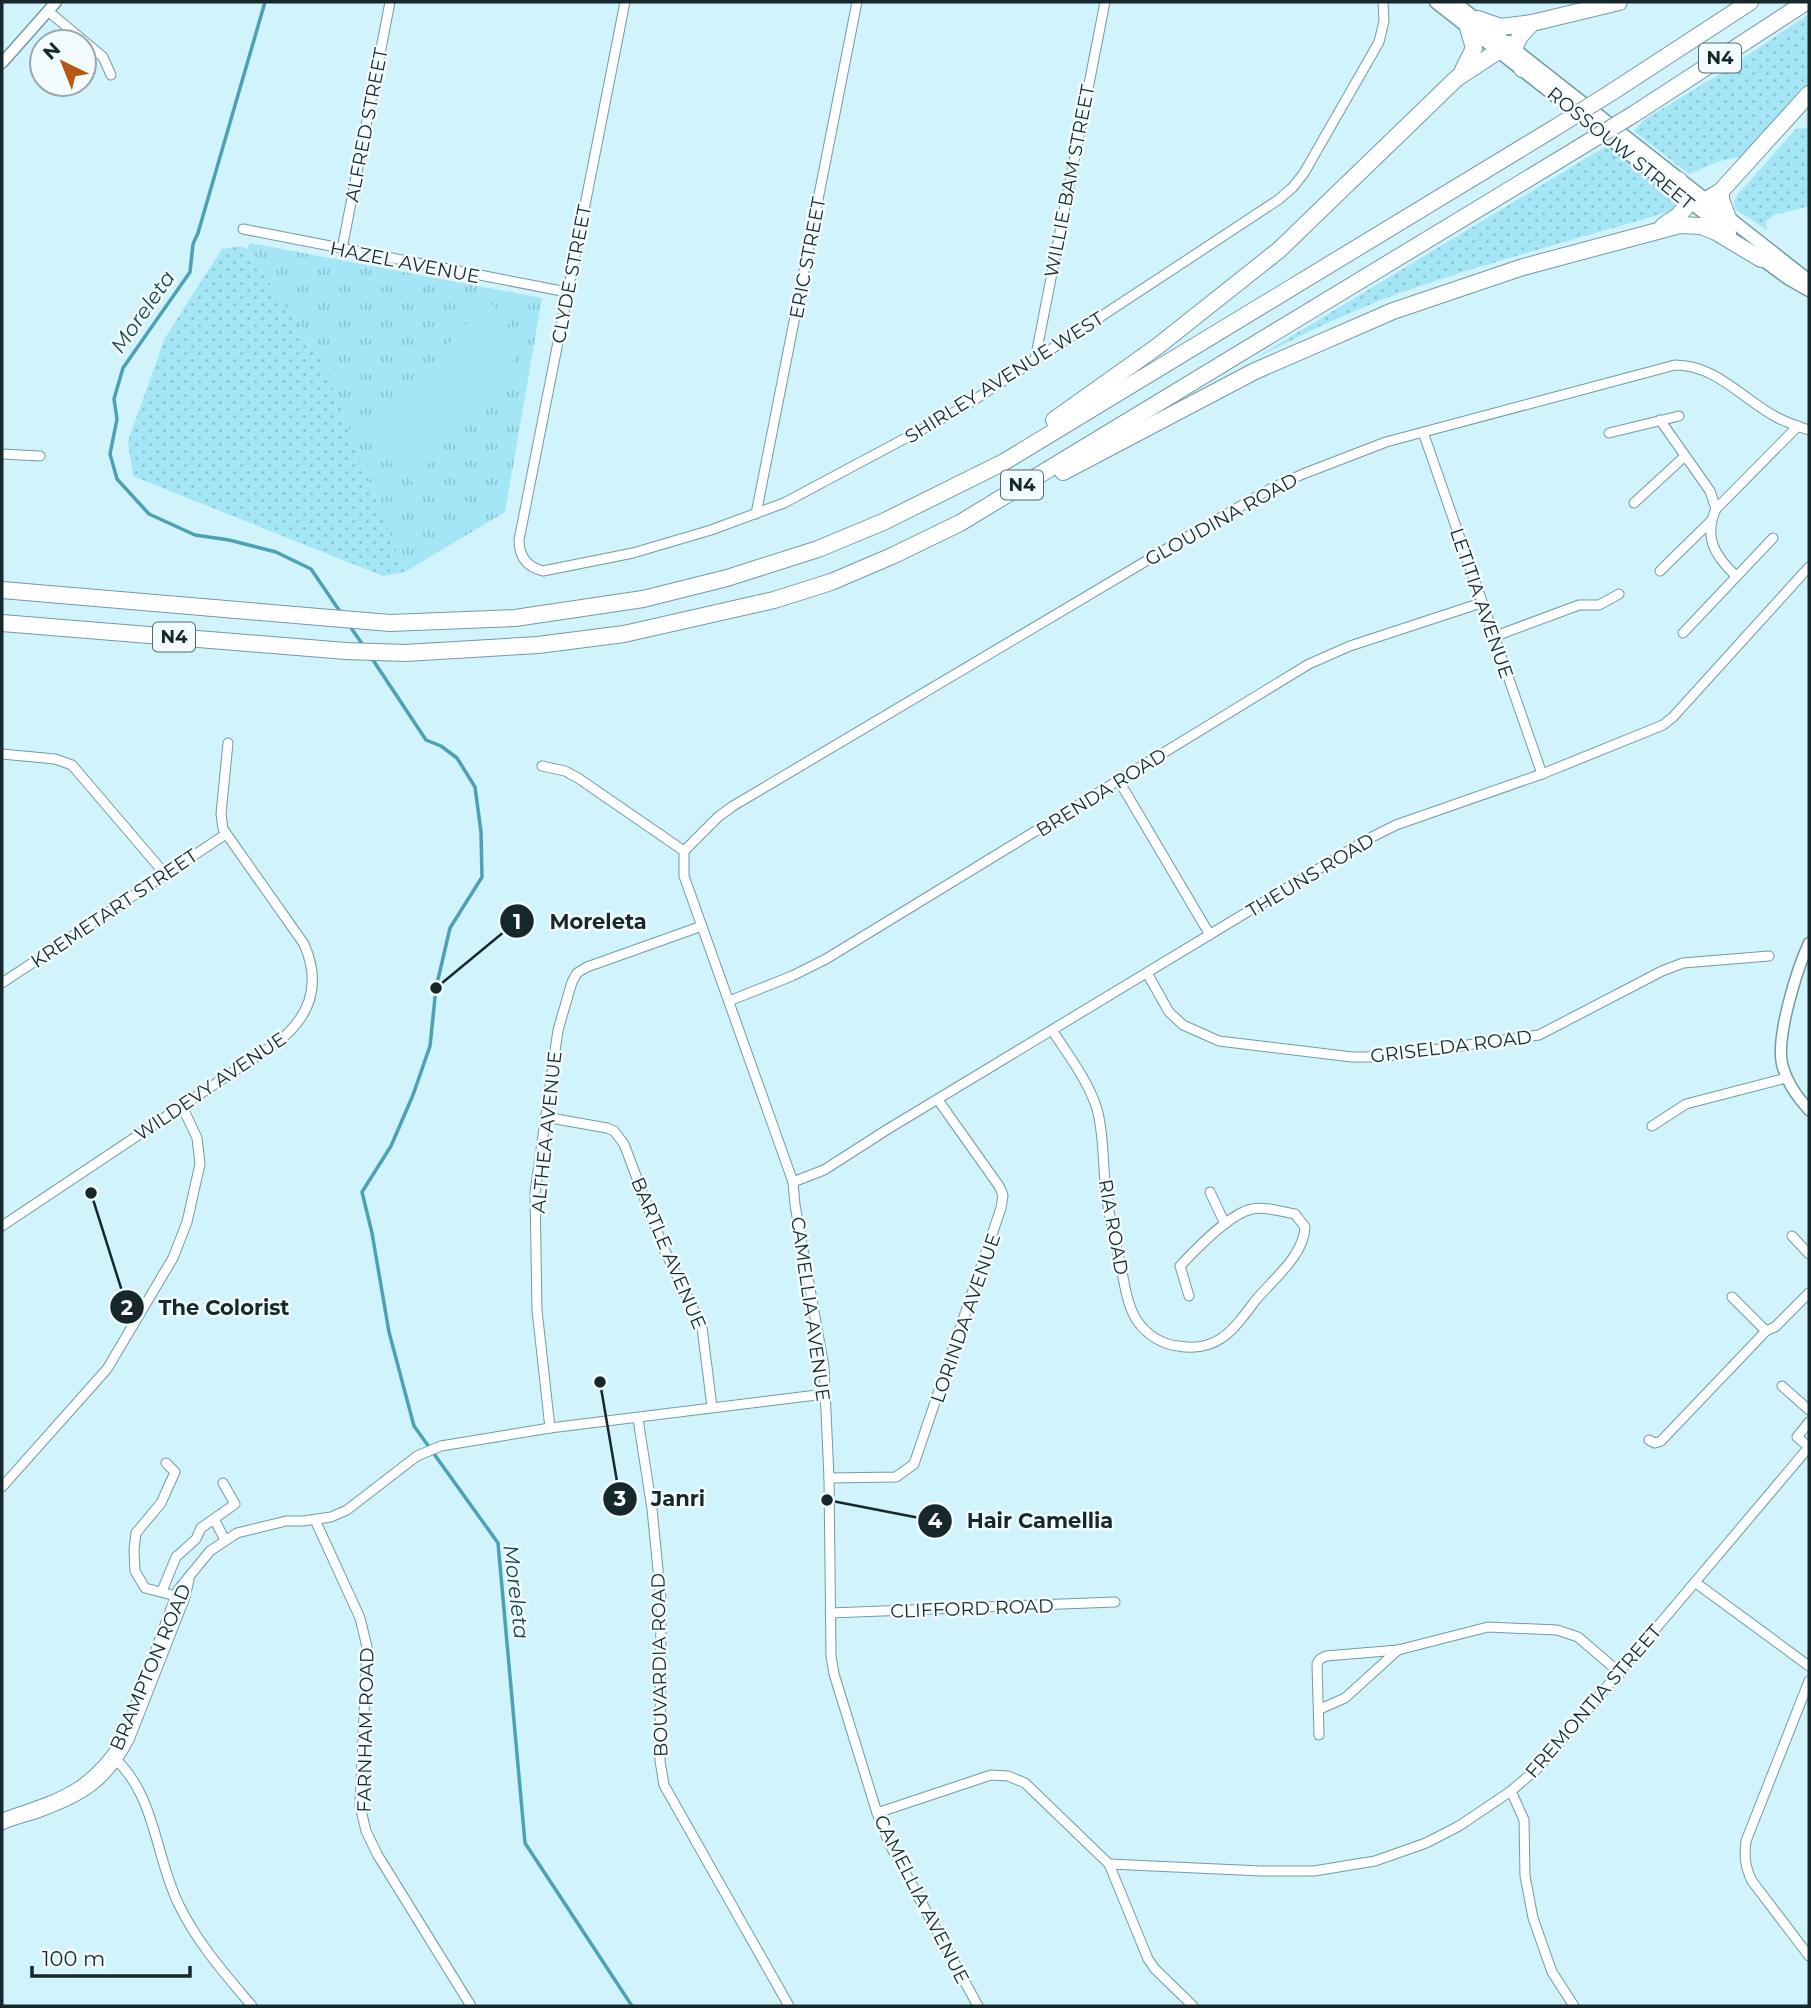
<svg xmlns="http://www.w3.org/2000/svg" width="1811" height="2008" font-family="Montserrat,sans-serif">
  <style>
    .grass { fill: url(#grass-dots) }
    .park { fill: url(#park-tufts) }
    .pitch { fill: #a4e6f6 }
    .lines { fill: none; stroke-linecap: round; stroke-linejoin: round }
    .stream { stroke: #4da1b4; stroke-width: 3.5 }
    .minor-casing { stroke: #729ba6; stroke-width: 11 }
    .tertiary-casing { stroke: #729ba6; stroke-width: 13 }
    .secondary-casing { stroke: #729ba6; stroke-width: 15 }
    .motorway-casing { stroke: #729ba6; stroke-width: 18 }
    .minor { stroke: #fff; stroke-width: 9 }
    .tertiary { stroke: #fff; stroke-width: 10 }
    .secondary { stroke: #fff; stroke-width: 12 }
    .motorway { stroke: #fff; stroke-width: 16 }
    .motorway-bridge-casing { stroke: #729ba6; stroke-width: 18; stroke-linecap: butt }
    .motorway-bridge { stroke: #fff; stroke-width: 16 }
    .labels { text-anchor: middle; stroke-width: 5; stroke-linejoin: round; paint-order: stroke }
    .shield { fill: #f2fbfd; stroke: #59676b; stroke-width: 2 }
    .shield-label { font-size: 18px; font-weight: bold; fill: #17282c }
    .street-label { font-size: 19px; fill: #17282c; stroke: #f2fbfd }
    .water-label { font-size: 21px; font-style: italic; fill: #164853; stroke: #f2fbfd }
    .leader { fill: none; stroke: #17282c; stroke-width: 2.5 }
    .callout-dot { fill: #17282c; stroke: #f2fbfd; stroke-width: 2.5 }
    .mark-label { font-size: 21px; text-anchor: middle; font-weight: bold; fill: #fff }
    .callout-label { font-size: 21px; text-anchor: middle; font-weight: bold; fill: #17282c; stroke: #f2fbfd; stroke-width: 5; stroke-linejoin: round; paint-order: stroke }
  </style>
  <defs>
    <pattern id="grass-dots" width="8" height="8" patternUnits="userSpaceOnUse" patternTransform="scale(1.75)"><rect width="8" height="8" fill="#a4e6f6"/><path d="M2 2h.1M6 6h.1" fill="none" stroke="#8cc5d3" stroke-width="1.8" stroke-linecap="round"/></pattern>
    <pattern id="park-tufts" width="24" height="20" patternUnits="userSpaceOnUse" patternTransform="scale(1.75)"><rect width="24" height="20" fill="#a4e6f6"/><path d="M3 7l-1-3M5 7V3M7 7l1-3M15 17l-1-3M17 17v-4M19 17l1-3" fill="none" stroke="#8cc5d3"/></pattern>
  </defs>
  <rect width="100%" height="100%" fill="#d0f3fc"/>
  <g class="grass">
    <path d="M1809 14V86L1744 156 1720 161 1689 174 1634 131 1644 120 1718 75Z"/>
    <path d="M1809 127V206L1774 215 1765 222 1767 230 1735 209 1734 202 1738 194 1796 129Z"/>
    <path d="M1608 145 1678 200 1680 203 1674 210C1585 237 1496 260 1408 290 1354 309 1303 334 1252 360Z"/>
    <path d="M240 246 247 249 324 364 405 572 383 576 133 476 128 441 165 338 222 249Z"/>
  </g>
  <path class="park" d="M250 243 542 298 505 512 405 572 324 364 247 249Z"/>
  <path class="pitch" d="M487 301 510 321 505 328 526 345 413 482 365 439Z"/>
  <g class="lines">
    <g class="stream">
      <path d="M265 2 198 233 193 244 190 272 123 368 114 399 117 419 110 454 117 479 149 514 195 535 229 540 276 552 311 569 341 613"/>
      <path d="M349 625 363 645"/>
      <path d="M371 657 426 740 441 746 457 758 475 787 481 832 482 877 450 928 436 988 430 1046 413 1095 391 1146 362 1192 372 1233 389 1332 414 1426 498 1543 525 1843 632 2006"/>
    </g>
    <defs>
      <g id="minor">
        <path d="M625 2 519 540C519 557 527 567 543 571L633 553 711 530 784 503 962 408 1278 200 1293 187 1304 173 1379 42 1384 21 1383 2"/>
        <path d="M48 11 103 57 111 75"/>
        <path d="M243 229 567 292"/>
        <path d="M342 249 390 2"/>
        <path d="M1035 360 1105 2"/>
        <path d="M1660 420 1710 491 1716 509C1703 537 1715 556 1736 576"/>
        <path d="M1423 432 1542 774"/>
        <path d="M1609 433 1679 416"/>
        <path d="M2 454 40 456"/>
        <path d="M1634 503 1685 456"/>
        <path d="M1716 509 1798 426"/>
        <path d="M756 514 857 2"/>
        <path d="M1660 571 1710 522"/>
        <path d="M1683 633 1773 538"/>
        <path d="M1493 637 1579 605H1599L1619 594"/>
        <path d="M2 754 55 759 72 765 165 874"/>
        <path d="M542 766 565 771 578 778 684 851"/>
        <path d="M1119 781 1210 935"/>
        <path d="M684 851 718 817 733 806 1168 548 1270 489 1303 474 1386 442 1675 365C1717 365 1743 400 1778 418 1788 423 1799 427 1809 430"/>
        <path d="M684 851V876L793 1182 795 1205 824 1367 829 1478 831 1656 834 1674 877 1813 889 1843 978 2006"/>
        <path d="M1147 973 1169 1012 1183 1025 1219 1041 1352 1057H1381L1539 1035 1662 971 1683 963 1769 956"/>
        <path d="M2 983 226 834"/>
        <path d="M729 1001 792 976 826 959 1309 664 1350 646 1481 603"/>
        <path d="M1052 1030C1068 1055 1088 1080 1097 1109 1105 1138 1102 1169 1107 1199 1110 1222 1116 1244 1121 1267 1125 1286 1127 1306 1138 1322 1148 1336 1163 1344 1178 1346 1218 1353 1234 1329 1255 1301 1272 1280 1304 1256 1305 1227L1295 1214C1282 1212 1265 1206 1252 1209 1230 1213 1195 1250 1180 1266L1189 1296"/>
        <path d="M545 1117 607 1128 614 1131 624 1144 663 1247 702 1327 712 1407"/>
        <path d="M1652 1126 1686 1104 1786 1078"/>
        <path d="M793 1182 824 1170 888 1129 1368 839 1396 825 1542 774 1663 725 1673 717 1809 567"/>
        <path d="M1210 1192 1225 1224"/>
        <path d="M2 1226 275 1044C310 1018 322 985 304 944L223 829 221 814 228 743"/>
        <path d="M1792 1236 1809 1254"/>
        <path d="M1732 1297 1766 1331 1775 1327 1809 1293"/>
        <path d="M1782 1386 1809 1410"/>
        <path d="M638 1419 652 1509 661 1600 660 1761 664 1785 789 2006"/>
        <path d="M550 1428 537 1310 535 1192 558 1030 572 982 577 973 587 967 702 926"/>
        <path d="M1649 1440 1655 1443 1661 1441 1766 1331"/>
        <path d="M1809 1447 1797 1437 1809 1422"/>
        <path d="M166 1463 175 1472 161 1503 136 1533 134 1550 135 1571 145 1588 176 1596"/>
        <path d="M829 1478 896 1477 914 1464 1001 1208 1003 1195 999 1186 938 1100"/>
        <path d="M2 1487 107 1369 173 1258 187 1222 200 1164 197 1138 182 1106"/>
        <path d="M214 1519 225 1540"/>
        <path d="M315 1520 360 1618 367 1647 360 1806 366 1831 377 1854 471 2006"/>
        <path d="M1696 1583 1809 1666"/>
        <path d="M162 1591 176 1557 196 1539 201 1528 235 1504 223 1483"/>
        <path d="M830 1613 1115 1602"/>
        <path d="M1809 1681 1746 1841C1744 1856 1745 1867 1752 1881L1809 1956"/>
        <path d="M1320 1709 1345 1698 1398 1650"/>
        <path d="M1319 1735 1317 1664 1320 1659 1326 1656 1398 1650 1488 1627 1557 1630 1578 1637 1620 1673"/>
        <path d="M114 1758C156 1795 155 1857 179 1905 198 1944 225 1974 252 2006"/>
        <path d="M1511 1791 1524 1820 1525 1876 1533 1918 1552 1972 1574 2006"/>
        <path d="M877 1813 991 1775 1008 1776 1025 1783 1109 1864 1148 1959 1155 1969 1193 2006"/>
        <path d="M2 1818C59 1798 89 1792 123 1738L178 1590 210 1551 237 1533 286 1521H303L331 1517 347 1510 417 1456 441 1446 550 1428 825 1394"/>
        <path d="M2 1825C13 1820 26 1817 38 1813 83 1797 107 1782 129 1740L185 1597 189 1580"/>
        <path d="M1109 1864 1261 1871H1314L1375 1861 1426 1843 1459 1826 1511 1791 1539 1767 1809 1447"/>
      </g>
      <g id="tertiary">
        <path d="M2 63 56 2"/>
        <path d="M1809 943C1797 969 1776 1036 1782 1064 1786 1081 1797 1097 1809 1110"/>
      </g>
      <g id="secondary">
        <path d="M1436 2 1730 233"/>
        <path d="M1454 2 1809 281"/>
        <path d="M1755 254 1788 278 1809 290"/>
      </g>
      <g id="motorway">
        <path d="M1478 19 1501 27 1532 23"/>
        <path d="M1522 69 1514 48 1520 36 1532 23 1619 2"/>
        <path d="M1463 70 1474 48 1468 28"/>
        <path d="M1612 92 1750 2"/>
        <path d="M1634 114 1806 2"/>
        <path d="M1679 180 1689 203"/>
        <path d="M1721 191V200L1728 218"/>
        <path d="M1663 226 1678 216 1689 203 1706 200 1721 191 1809 94"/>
        <path d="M1054 420 1158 346 1279 250 1457 78 1509 44"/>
        <path d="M1063 472 1255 371 1393 311 1523 267 1680 225 1701 226 1716 232 1761 259"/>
        <path d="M2 590 390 623 515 618 643 599 727 578 818 549 883 522 1004 462 1553 129"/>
        <path d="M2 623 346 651 405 653 538 645 624 634 774 600 831 582 892 556 960 523 1577 149"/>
      </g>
    </defs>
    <use href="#minor" class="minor-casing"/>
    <use href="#tertiary" class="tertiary-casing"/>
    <use href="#secondary" class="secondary-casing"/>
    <use href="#motorway" class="motorway-casing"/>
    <use href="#minor" class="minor"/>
    <use href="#tertiary" class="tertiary"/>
    <use href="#secondary" class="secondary"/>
    <use href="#motorway" class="motorway"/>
    <defs>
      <g id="motorway-bridge">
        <path d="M1553 129 1612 92"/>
        <path d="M1577 149 1634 114"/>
      </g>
    </defs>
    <use href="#motorway-bridge" class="motorway-bridge-casing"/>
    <use href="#motorway-bridge" class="motorway-bridge"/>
  </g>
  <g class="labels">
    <g class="shield">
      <rect x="1699" y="43.5" width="42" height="29" rx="5"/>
      <rect x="1001" y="470.5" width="42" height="29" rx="5"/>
      <rect x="153" y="622.5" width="42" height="29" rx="5"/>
    </g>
    <g class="shield-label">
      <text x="1720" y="64">N4</text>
      <text x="1022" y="491">N4</text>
      <text x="174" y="643">N4</text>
    </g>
    <g class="street-label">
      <text transform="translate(366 125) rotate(-79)" y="7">ALFRED STREET</text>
      <text transform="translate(1621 148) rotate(39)" y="7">ROSSOUW STREET</text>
      <text transform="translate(1069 181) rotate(-79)" y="7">WILLIE BAM STREET</text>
      <text transform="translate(807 258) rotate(-79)" y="7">ERIC STREET</text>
      <text transform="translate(405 262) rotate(11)" y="7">HAZEL AVENUE</text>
      <text transform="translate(571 274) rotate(-79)" y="7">CLYDE STREET</text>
      <text transform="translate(1004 377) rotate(-32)" y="7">SHIRLEY AVENUE WEST</text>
      <text transform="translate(1221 519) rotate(-29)" y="7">GLOUDINA ROAD</text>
      <text transform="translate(1482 603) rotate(71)" y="7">LETITIA AVENUE</text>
      <text transform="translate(1101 792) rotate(-32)" y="7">BRENDA ROAD</text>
      <text transform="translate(1310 875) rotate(-31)" y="7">THEUNS ROAD</text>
      <text transform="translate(114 908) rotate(-34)" y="7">KREMETART STREET</text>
      <text transform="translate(1451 1046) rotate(-7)" y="7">GRISELDA ROAD</text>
      <text transform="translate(210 1086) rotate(-34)" y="7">WILDEVY AVENUE</text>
      <text transform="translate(546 1132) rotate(-84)" y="7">ALTHEA AVENUE</text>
      <text transform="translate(1114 1227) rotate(80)" y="7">RIA ROAD</text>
      <text transform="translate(669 1253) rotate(67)" y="7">BARTLE AVENUE</text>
      <text transform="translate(811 1309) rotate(82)" y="7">CAMELLIA AVENUE</text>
      <text transform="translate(965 1318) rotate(-71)" y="7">LORINDA AVENUE</text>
      <text transform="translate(972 1608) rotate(-2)" y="7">CLIFFORD ROAD</text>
      <text transform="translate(659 1665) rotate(-91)" y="7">BOUVARDIA ROAD</text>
      <text transform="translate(150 1667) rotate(-67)" y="7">BRAMPTON ROAD</text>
      <text transform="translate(1593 1701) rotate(-49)" y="7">FREMONTIA STREET</text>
      <text transform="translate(365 1730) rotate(-89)" y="7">FARNHAM ROAD</text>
      <text transform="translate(922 1899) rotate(63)" y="7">CAMELLIA AVENUE</text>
    </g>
    <g class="water-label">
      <text transform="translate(143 312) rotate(-55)" y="7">Moreleta</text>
      <text transform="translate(516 1592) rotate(83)" y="7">Moreleta</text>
    </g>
  </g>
  <path class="leader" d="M436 988L517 921M91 1193L127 1307M600 1382L620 1499M827 1500L935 1521"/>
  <g class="callout-dot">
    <circle cx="436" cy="988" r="7"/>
    <circle cx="91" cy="1193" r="7"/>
    <circle cx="600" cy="1382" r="7"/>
    <circle cx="827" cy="1500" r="7"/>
    <circle cx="517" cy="921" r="18"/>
    <circle cx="127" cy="1307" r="18"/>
    <circle cx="620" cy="1499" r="18"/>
    <circle cx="935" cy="1521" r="18"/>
  </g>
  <g class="mark-label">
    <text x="517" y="929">1</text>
    <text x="127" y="1315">2</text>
    <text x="620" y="1506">3</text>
    <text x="935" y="1528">4</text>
  </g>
  <g class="callout-label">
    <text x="598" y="929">Moreleta</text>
    <text x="224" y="1315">The Colorist</text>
    <text x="678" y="1506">Janri</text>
    <text x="1040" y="1528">Hair Camellia</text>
  </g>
  <rect width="1811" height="2008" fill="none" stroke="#17282c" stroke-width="7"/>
  <g transform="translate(63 63) rotate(317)"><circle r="33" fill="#f2fbfd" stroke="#9aa7a9" stroke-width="2"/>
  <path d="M0-5L12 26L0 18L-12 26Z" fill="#b75713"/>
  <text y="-10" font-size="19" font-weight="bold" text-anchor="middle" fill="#17282c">N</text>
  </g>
  <path d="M32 1966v10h158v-10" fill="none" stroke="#17282c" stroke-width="3.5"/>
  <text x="42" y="1966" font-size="21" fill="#17282c" stroke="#f2fbfd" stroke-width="5" paint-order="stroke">100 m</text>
</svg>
